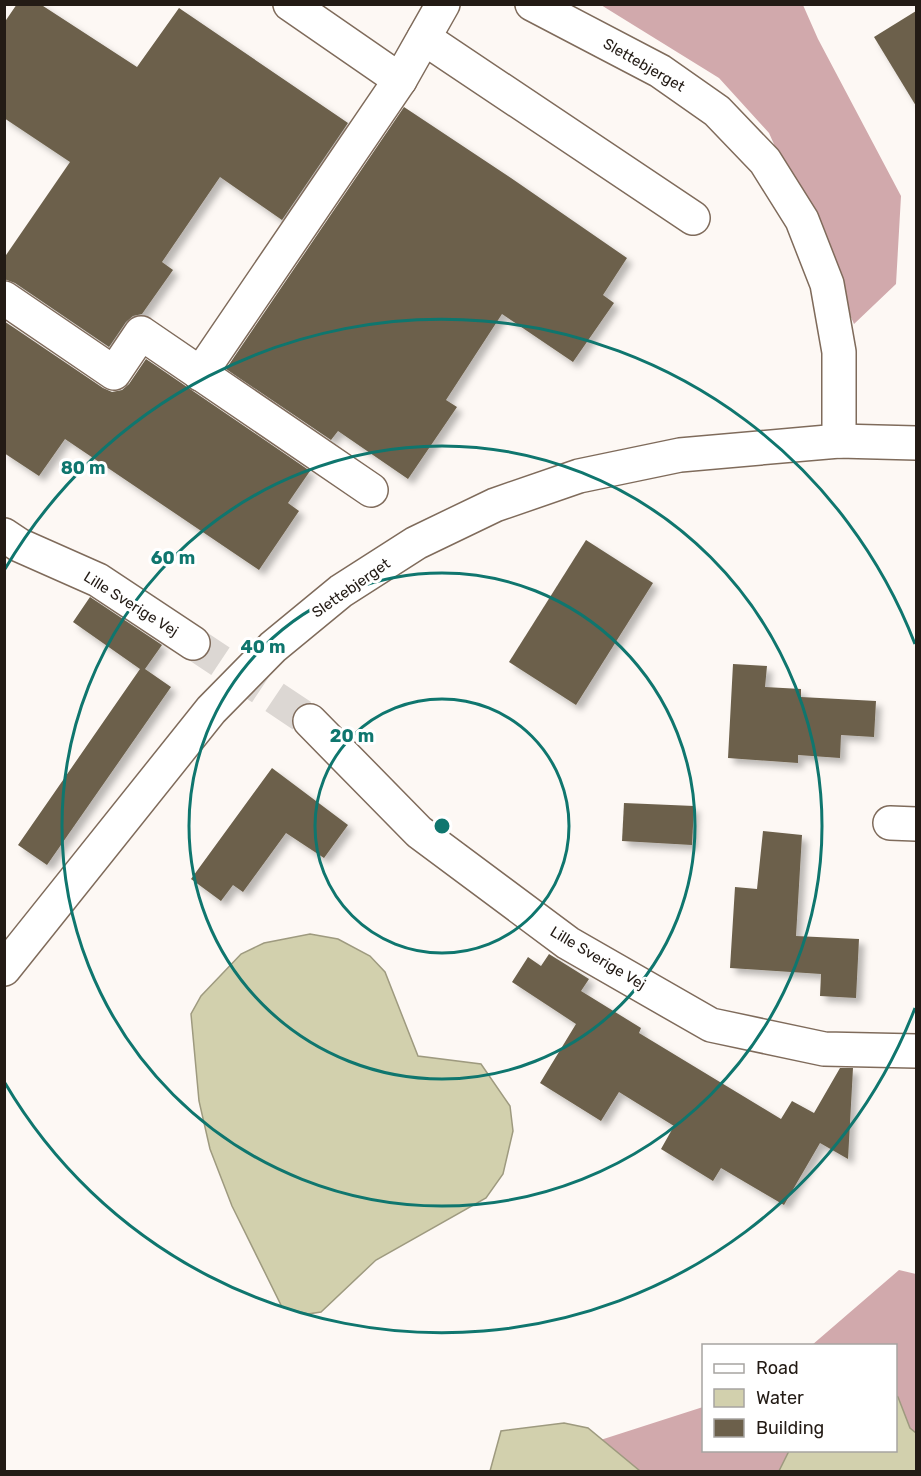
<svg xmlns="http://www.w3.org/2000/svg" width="921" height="1476" font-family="Rubik,sans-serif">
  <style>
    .forest { fill: #d1a9ac }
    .water { fill: #d2d0ad; stroke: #9e9a7f; stroke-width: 1.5 }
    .building { fill: #6c604b; filter: url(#shadow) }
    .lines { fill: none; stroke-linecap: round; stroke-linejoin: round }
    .minor-tunnel { stroke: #dcd7d3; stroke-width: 33; stroke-dasharray: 33 16; stroke-linecap: butt }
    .minor-casing { stroke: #7f6b5b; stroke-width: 36 }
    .minor { stroke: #fff; stroke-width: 33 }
    .ring { fill: none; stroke: #0f766e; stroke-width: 3 }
    .labels { text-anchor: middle; stroke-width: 6; stroke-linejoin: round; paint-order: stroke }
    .street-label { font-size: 15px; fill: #231b15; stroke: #fff }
    .centre { fill: #0f766e; stroke: #fff; stroke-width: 3 }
    .ring-label { font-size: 18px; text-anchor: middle; font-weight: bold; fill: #0f766e; stroke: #fff; stroke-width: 6; stroke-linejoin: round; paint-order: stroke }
  </style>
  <defs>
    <filter id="shadow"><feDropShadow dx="5.5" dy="5.5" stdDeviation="3" flood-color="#0004"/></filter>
  </defs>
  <rect width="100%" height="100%" fill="#fdf8f4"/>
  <g class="forest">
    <path d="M601 5H803L818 39 901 196 896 284 854 324 769 133 719 78Z"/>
    <path d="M899 1270 916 1274V1471L501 1472 703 1407 704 1450H896V1346L812 1345Z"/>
  </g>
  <g class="water">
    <path d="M310 934 338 939 370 956 385 972 418 1056 481 1064 510 1106 513 1131 503 1174 486 1198 376 1260 321 1312 308 1314 282 1307 232 1206 210 1149 199 1101 191 1014 201 996 241 954 264 943Z"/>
    <path d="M896 1396 898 1397 910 1428 916 1433V1471H779L789 1451 896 1450Z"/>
    <path d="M564 1423 588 1428 640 1471H490L501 1431Z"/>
  </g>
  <g class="building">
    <path d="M17 4H40L137 67 179 8 348 123 282 220 220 177 162 262 173 270 142 314 133 316 126 322 109 347 15 283 4 279V258L70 162 4 118V23Z"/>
    <path d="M916 11V106L874 37Z"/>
    <path d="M404 107 511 178 627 258 603 295 614 303 573 362 502 314 446 400 457 407 408 479 338 431 331 440 226 369Z"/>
    <path d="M4 321 103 388 112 392 122 390 129 384 146 359 310 471 288 503 299 511 259 570 65 439 39 476 4 453Z"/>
    <path d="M586 540 653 583 576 705 509 662Z"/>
    <path d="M90 597 162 645 145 669 171 687 47 865 18 845 140 669 73 622Z"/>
    <path d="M733 664 767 666 765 687 801 689V697L876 701 874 737 841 735 840 758 798 755V763L728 758Z"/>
    <path d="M272 768 348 825 324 858 286 833 243 892 233 885 221 901 191 879Z"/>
    <path d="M624 803 694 806 692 845 622 841Z"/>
    <path d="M763 831 802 835 796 936 859 939 856 998 820 996 821 974 730 968 735 887 757 889Z"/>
    <path d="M549 954 589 979 581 991 641 1028 639 1033 781 1119 792 1101 814 1113 840 1068H853L848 1159 820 1143 784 1205 721 1168 713 1181 661 1149 674 1126 619 1092 601 1121 540 1083 576 1024 512 982 528 957 541 966Z"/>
  </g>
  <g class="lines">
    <path class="minor-tunnel" d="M193 643 310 721"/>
    <defs>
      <g id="minor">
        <path d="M290 4 400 80 443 4"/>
        <path d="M532 4 660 71 717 111 765 161 802 220 827 284 839 352V441"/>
        <path d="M424 38 693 218"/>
        <path d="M4 298 114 373 141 333 371 490"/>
        <path d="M200 374 400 80"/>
        <path d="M4 535 19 545 98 580 193 643"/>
        <path d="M310 721 419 832 568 943 711 1025 824 1049 916 1051"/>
        <path d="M890 823 916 824"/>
        <path d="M4 969 211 710 273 647 341 591 416 543 495 505 579 476 680 455 839 441 916 443"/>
      </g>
    </defs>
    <use href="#minor" class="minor-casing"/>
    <use href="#minor" class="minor"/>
  </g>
  <g class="ring">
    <circle cx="442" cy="826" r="127"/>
    <circle cx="442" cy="826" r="253"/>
    <circle cx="442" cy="826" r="380"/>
    <path d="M915 1008A507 507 0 0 1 5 1083M5 569A507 507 0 0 1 915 644"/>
  </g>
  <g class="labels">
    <g class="street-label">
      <text transform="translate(644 65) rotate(30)" y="5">Slettebjerget</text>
      <text transform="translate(351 588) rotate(-35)" y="5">Slettebjerget</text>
      <text transform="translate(131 604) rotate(32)" y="5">Lille Sverige Vej</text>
      <text transform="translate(598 958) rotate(31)" y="5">Lille Sverige Vej</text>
    </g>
  </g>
  <circle cx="442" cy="826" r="9" class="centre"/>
  <g class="ring-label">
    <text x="83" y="474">80 m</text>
    <text x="173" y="564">60 m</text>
    <text x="263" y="653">40 m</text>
    <text x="352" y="742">20 m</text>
  </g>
  <rect width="921" height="1476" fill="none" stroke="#231b15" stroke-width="12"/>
  <rect x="702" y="1344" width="195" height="108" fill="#ffffff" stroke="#a7a4a1" stroke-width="1.5"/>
  <rect x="714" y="1364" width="30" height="9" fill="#ffffff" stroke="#a7a4a1" stroke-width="1.5"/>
  <text x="756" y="1374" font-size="18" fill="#231b15">Road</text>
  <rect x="714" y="1389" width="30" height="18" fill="#d2d0ad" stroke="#a7a4a1" stroke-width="1.5"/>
  <text x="756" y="1404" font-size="18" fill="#231b15">Water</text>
  <rect x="714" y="1419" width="30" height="18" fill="#6c604b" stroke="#a7a4a1" stroke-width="1.5"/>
  <text x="756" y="1434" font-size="18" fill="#231b15">Building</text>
</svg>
